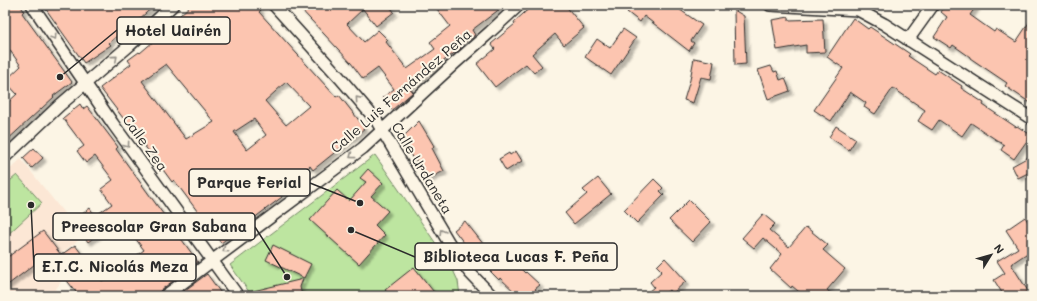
<svg xmlns="http://www.w3.org/2000/svg" width="1037" height="301" font-family="Mali,sans-serif">
  <style>
    .built { fill: #fce7d5 }
    .green { fill: #bde5a0; stroke: #748866 }
    .building { fill: #fcc5b0; stroke: #2b2b2b; fill-rule: evenodd; filter: url(#shadow) }
    .lines { fill: none; stroke-linecap: round; stroke-linejoin: round }
    .street-casing { stroke: #2b2b2b; stroke-width: 14 }
    .street { stroke: #fcf5e5; stroke-width: 11 }
    .oneway { stroke: #949088 }
    .labels { text-anchor: middle; stroke-width: 4; stroke-linejoin: round; paint-order: stroke }
    .street-label { font-size: 14px; fill: #2b2b2b; stroke: #fcf5e5 }
    .leader { fill: none; stroke: #2b2b2b; stroke-width: 1.5 }
    .callout-dot { fill: #2b2b2b; stroke: #fcf5e5; stroke-width: 1.5 }
    .callout { fill: #fcf5e5; stroke: #2b2b2b; stroke-width: 1.5 }
    .callout-label { font-size: 15px; text-anchor: middle; font-weight: bold; fill: #2b2b2b }
  </style>
  <defs>
    <filter id="shadow"><feDropShadow dx="3.5" dy="3.5" stdDeviation="1" flood-color="#0004"/></filter>
  </defs>
  <rect width="100%" height="100%" fill="#fcf5e5"/>
  <filter id="ink" filterUnits="userSpaceOnUse"><feTurbulence type="fractalNoise" baseFrequency=".025" numOctaves="2"/><feDisplacementMap in="SourceGraphic" scale="8" xChannelSelector="R" yChannelSelector="G"/><feConvolveMatrix kernelMatrix="1 2 1 2 8 2 1 2 1" color-interpolation-filters="sRGB"/></filter>
  <g filter="url(#ink)">
    <path class="built" d="M21 159 83 237 47 264 61 282 51 296H5V174Z"/>
    <g class="green">
      <path d="M375 155 441 251 453 270 458 281 460 296H252L230 265Z"/>
      <path d="M17 175 42 203 5 237V185Z"/>
    </g>
    <g class="building">
      <path d="M5 5H20L24 11 22 13 72 82 53 96 54 97 5 142V105L17 94 5 81 21 66 9 49 5 52Z"/>
      <path d="M43 5H155L137 21 136 19 109 43 111 45 84 63Z"/>
      <path d="M191 5H256L261 10 259 12 336 97 339 95 365 128 313 170 310 166 287 184 290 188 281 194 282 197 221 243 174 180 172 182 150 152V153L100 88 131 64 128 60 139 52 140 53 182 17 180 15ZM166 64 214 122 186 139 142 81ZM286 82 309 106 286 125 265 101ZM254 119 266 135 247 150 234 132Z"/>
      <path d="M297 5H389L394 12 376 26 363 9 347 24 364 42 378 30 388 40 386 42 407 69 435 49 430 42 450 26 434 5H505L472 30 475 35 460 46 461 48 409 87 413 92 392 110 382 98 394 89 378 68 363 79 351 63Z"/>
      <path d="M533 5H565L584 28 564 45 555 34 532 54 542 66 534 73 526 64 514 73V72L495 87 477 64 495 49 491 44 515 24 514 22Z"/>
      <path d="M629 5H673L702 25 691 41 694 43 689 51 644 16 640 22 627 12 631 7Z"/>
      <path d="M946 5H977L970 15 994 32 996 29 1016 42 1032 18V104L1005 86 1007 83 970 58V57L953 45 951 48 934 37 947 17 941 12Z"/>
      <path d="M734 10 744 16 746 64 735 65Z"/>
      <path d="M789 17V20L823 19 825 52 806 53V45L777 50 772 20Z"/>
      <path d="M853 18 868 29 870 27 910 54 908 56 935 74 938 70 962 86 961 88 984 103 983 105 1016 127 1017 126 1031 135 1014 159 1001 150 1004 145 971 123 962 136 939 120 932 130 918 121 925 110 893 88 875 114 864 107 866 103 850 92 831 121 814 110 843 68 827 57Z"/>
      <path d="M623 29 636 38 611 75 585 57 597 39 610 48Z"/>
      <path d="M694 58 714 62 711 79 701 77 693 103 684 100 690 80Z"/>
      <path d="M771 66 774 72 777 71 780 80 785 78 790 91 768 99 758 70Z"/>
      <path d="M80 104 83 109 87 106 118 147 116 149 198 262 161 290 159 293 158 296H79L47 255 5 287V259L43 231 61 255 75 245 102 281 144 250 120 218 88 242 73 221 90 208 95 216 112 204 101 189 113 180 95 156 86 163 77 151 84 146 63 118Z"/>
      <path d="M419 121 434 146 432 148 444 171 426 180 415 158 413 159 401 139Z"/>
      <path d="M836 126 856 139 849 150 829 137Z"/>
      <path d="M34 148 43 158 32 168 23 158Z"/>
      <path d="M516 151 522 161 506 171 499 159 509 153 510 155Z"/>
      <path d="M1032 155V171L1018 178 1012 166Z"/>
      <path d="M368 169 383 183 371 196 388 211 375 225 385 235 359 264 310 220 337 190 349 201 366 182 360 178Z"/>
      <path d="M598 178 611 194 574 224 565 213 587 194 583 190Z"/>
      <path d="M654 179 663 188 660 191 664 195 637 223 624 210Z"/>
      <path d="M689 200 711 222 692 242 669 220Z"/>
      <path d="M763 214 775 224 769 230 789 247 806 227 828 245 823 250 845 269 827 290 834 296H804L792 286 791 288 770 269 782 254 763 238 754 248 742 238Z"/>
      <path d="M1025 217 1032 228V250L1011 264 1028 291 1020 296 1018 293 1013 296H1004L994 280 1005 273 997 261 1018 248 1006 230Z"/>
      <path d="M465 221 484 245 480 248 486 255 478 261 454 230Z"/>
      <path d="M273 245 311 264 304 278 266 260Z"/>
      <path d="M665 258 686 281 672 294 669 290 662 296H643L654 287 650 282 662 271 657 266Z"/>
      <path d="M501 259 507 265 512 260 525 273 526 272 540 285 535 289 541 296H519L500 278 499 280 490 271Z"/>
      <path d="M414 267 437 296H390L385 290Z"/>
      <path d="M207 274 223 296H177Z"/>
      <path d="M303 279 300 287 302 296H249V292Z"/>
    </g>
    <g class="lines">
      <defs>
        <g id="street">
          <path d="M32 5 113 124 238 296"/>
          <path d="M274 5 340 78 376 120 449 243 470 273 492 296"/>
          <path d="M770 5 858 10 884 24 1032 119"/>
          <path d="M908 40 933 5"/>
          <path d="M5 157 60 105 130 45 173 5"/>
          <path d="M165 296 363 148 455 63 490 32 519 5"/>
        </g>
      </defs>
      <use href="#street" class="street-casing"/>
      <use href="#street" class="street"/>
    </g>
    <defs><path id="oneway-chevron" d="M-2-3.5L2.5 0L-2 3.5" fill="none" stroke-width="1.6" stroke-linecap="round" stroke-linejoin="round"/></defs>
    <g class="oneway">
      <use href="#oneway-chevron" transform="translate(54 37) rotate(56)"/>
      <use href="#oneway-chevron" transform="translate(115 58) rotate(-41)"/>
      <use href="#oneway-chevron" transform="translate(358 99) rotate(-131)"/>
      <use href="#oneway-chevron" transform="translate(127 145) rotate(54)"/>
      <use href="#oneway-chevron" transform="translate(352 156) rotate(143)"/>
      <use href="#oneway-chevron" transform="translate(442 232) rotate(-121)"/>
      <use href="#oneway-chevron" transform="translate(225 250) rotate(143)"/>
    </g>
  </g>
  <g class="labels">
    <g class="street-label">
      <text transform="translate(401 91) rotate(-41)" y="5">Calle Luis Fernández Peña</text>
      <text transform="translate(145 143) rotate(54)" y="5">Calle Zea</text>
      <text transform="translate(422 168) rotate(59)" y="5">Calle Urdaneta</text>
    </g>
  </g>
  <path class="leader" d="M60 77L117 30M360 203L310 183M287 277L255 227M351 230L415 257M31 205L34 267"/>
  <g class="callout-dot">
    <circle cx="60" cy="77" r="4"/>
    <circle cx="360" cy="203" r="4"/>
    <circle cx="287" cy="277" r="4"/>
    <circle cx="351" cy="230" r="4"/>
    <circle cx="31" cy="205" r="4"/>
  </g>
  <g class="callout">
    <rect x="117" y="17" width="113" height="27" rx="4"/>
    <rect x="189" y="169" width="121" height="27" rx="4"/>
    <rect x="53" y="213" width="202" height="27" rx="4"/>
    <rect x="415" y="243" width="202" height="27" rx="4"/>
    <rect x="34" y="254" width="162" height="27" rx="4"/>
  </g>
  <g class="callout-label">
    <text x="173" y="36">Hotel Uairén</text>
    <text x="249" y="188">Parque Ferial</text>
    <text x="154" y="232">Preescolar Gran Sabana</text>
    <text x="516" y="262">Biblioteca Lucas F. Peña</text>
    <text x="115" y="272">E.T.C. Nicolás Meza</text>
  </g>
  <rect width="1037" height="301" fill="none" stroke="#fcf5e5" stroke-width="20"/>
  <rect x="10" y="10" width="1017" height="281" fill="none" stroke="#2b2b2b" stroke-width="1.5" filter="url(#ink)"/>
  <g transform="translate(991 255) rotate(53)" stroke="#fcf5e5" stroke-width="3" paint-order="stroke">
  <path d="M0-3L7 15L0 10L-7 15Z" fill="#2b2b2b"/>
  <text y="-6" font-size="11" font-weight="bold" text-anchor="middle" fill="#2b2b2b">N</text>
  </g>
</svg>
